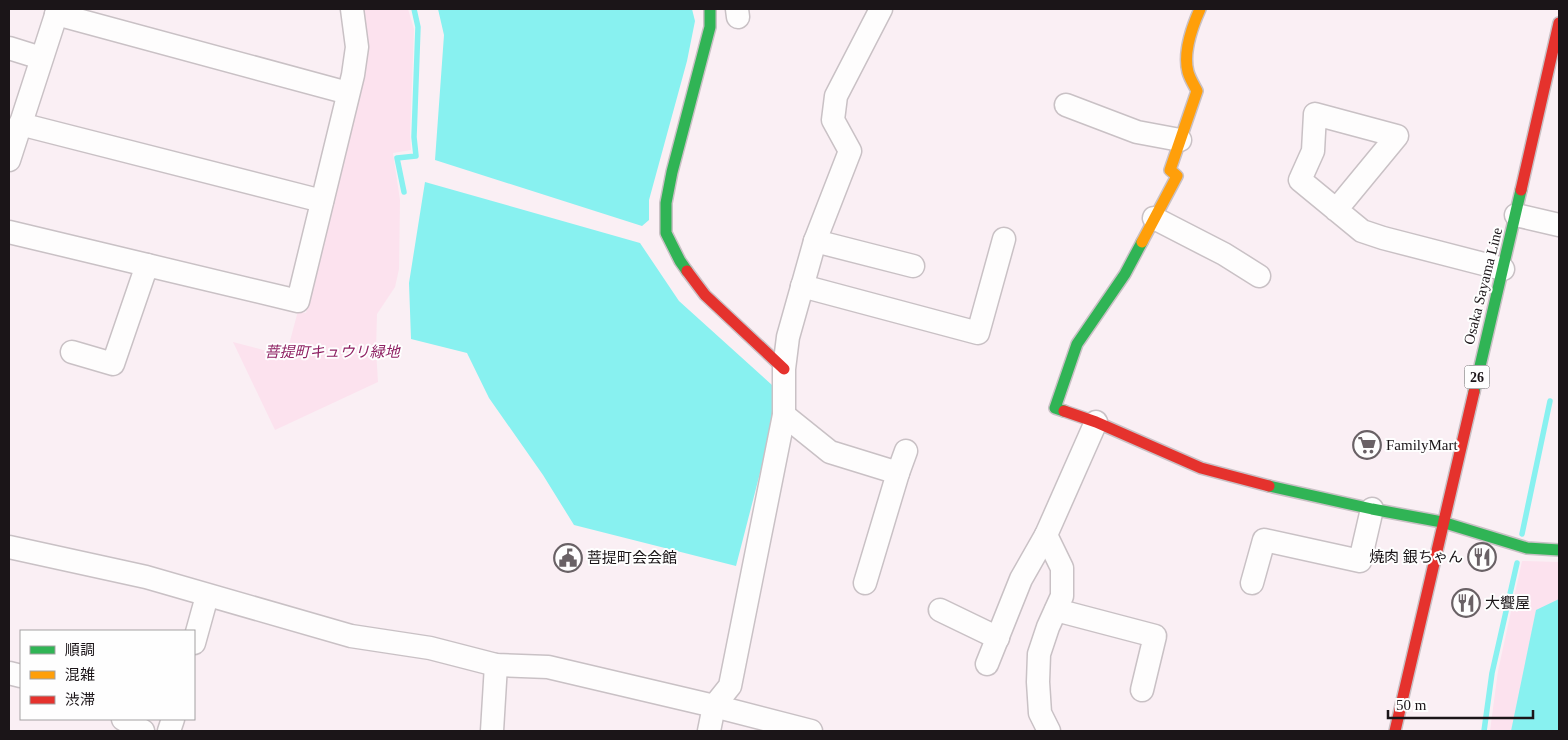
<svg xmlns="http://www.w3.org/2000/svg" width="1568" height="740" font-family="'Times New Roman','Noto Sans JP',serif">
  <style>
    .green { fill: #fce2ee }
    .water { fill: #88f1f0 }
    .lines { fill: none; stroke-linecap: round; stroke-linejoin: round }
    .stream { stroke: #88f1f0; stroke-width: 5.5 }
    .street-casing { stroke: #c9c1c5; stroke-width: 25 }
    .fast-casing { stroke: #c9c1c5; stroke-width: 14 }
    .slow-casing { stroke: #c9c1c5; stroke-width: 14 }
    .jam-casing { stroke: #c9c1c5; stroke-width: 14 }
    .street { stroke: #fefdfd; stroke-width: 22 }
    .fast { stroke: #30b455; stroke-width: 11 }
    .slow { stroke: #ff9f0a; stroke-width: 11 }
    .jam { stroke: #e5322d; stroke-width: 11 }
    .labels { text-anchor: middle; stroke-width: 4; stroke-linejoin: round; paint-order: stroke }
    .shield { fill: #fefefe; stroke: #5f5b5d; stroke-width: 1 }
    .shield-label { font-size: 14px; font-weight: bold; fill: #1b1518 }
    .street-label { font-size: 15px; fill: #1b1518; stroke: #fefefe }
    .park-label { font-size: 15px; font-style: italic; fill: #8e2163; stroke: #fefefe }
    .poi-label { font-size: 15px; fill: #1b1518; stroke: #fefefe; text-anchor: start }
  </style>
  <rect width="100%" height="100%" fill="#faeff4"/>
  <g class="green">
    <path d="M363 9H408L414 29 410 134 411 150 393 153 400 200 399 269 395 287 377 314 376 350 378 382 275 430 233 342 286 356 298 311 306 313 366 48V21Z"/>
    <path d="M1522 561 1559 562V731H1490L1498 671Z"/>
  </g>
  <g class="water">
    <path d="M438 9H692L695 21 687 61 649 200V220L642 226 435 160 444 35Z"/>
    <path d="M425 182 640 243 679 301 772 385 776 411 736 566 574 525 543 475 489 398 467 353 411 339 409 283Z"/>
    <path d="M1559 599V731H1511L1536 610Z"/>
  </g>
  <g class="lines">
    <g class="stream">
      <path d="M404 192 397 158 416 156 414 137 418 27 414 9"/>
      <path d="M1522 534 1550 401"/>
      <path d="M1484 731 1492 673 1517 563"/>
    </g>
    <defs>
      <g id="street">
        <path d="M737 9 738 17"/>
        <path d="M56 14 348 93"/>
        <path d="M9 48 41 58"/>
        <path d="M1066 105 1137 132 1180 140"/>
        <path d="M20 124 322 201"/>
        <path d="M9 160 58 9"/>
        <path d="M1336 210 1397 136 1315 114 1313 151 1300 180 1362 231 1383 238 1503 269"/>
        <path d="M1516 215 1559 225"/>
        <path d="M1154 218 1224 254 1259 276"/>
        <path d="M9 232 147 265"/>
        <path d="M815 241 913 266"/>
        <path d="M802 286 978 333 1004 239"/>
        <path d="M72 352 113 364 147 265 298 301 353 75 357 47 352 9"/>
        <path d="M784 415 830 452 898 473"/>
        <path d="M9 547 146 577 351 636 430 648 496 665 548 667 714 706 811 731"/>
        <path d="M865 583 898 473 906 451"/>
        <path d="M1252 583 1264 540 1360 561 1372 509"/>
        <path d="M940 610 998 638"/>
        <path d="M1056 610 1155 636 1142 690"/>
        <path d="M194 643 207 596"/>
        <path d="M987 664 1021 579 1046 535"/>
        <path d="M9 673 21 676"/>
        <path d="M123 719 143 731"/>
        <path d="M169 731 173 719"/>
        <path d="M492 731 496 665"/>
        <path d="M709 731 714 706 730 686 784 415V369L788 337 815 241 850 151 833 120 836 96 881 9"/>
        <path d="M1049 731 1040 713 1038 682 1039 654 1048 627 1062 596V568L1046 535 1096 422"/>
      </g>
      <g id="fast">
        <path d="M687 271 680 261 666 233V203L672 172 710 27V9"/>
        <path d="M1474 392 1521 190"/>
        <path d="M1064 411 1055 408 1077 344 1125 274 1142 242"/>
        <path d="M1269 486 1372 509 1442 522 1527 548 1559 550"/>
      </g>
      <path id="slow" d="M1142 242 1177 176 1170 170 1197 91C1194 85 1190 79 1188 72 1183 53 1192 27 1200 9"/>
      <g id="jam">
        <path d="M1521 190 1559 23"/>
        <path d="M687 271 705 295 784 369"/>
        <path d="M1064 411 1096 422 1201 468 1269 486"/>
        <path d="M1395 731 1474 392"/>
      </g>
    </defs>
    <use href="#street" class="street-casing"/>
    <use href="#fast" class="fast-casing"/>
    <use href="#slow" class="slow-casing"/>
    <use href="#jam" class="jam-casing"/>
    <use href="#street" class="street"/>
    <use href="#fast" class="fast"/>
    <use href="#slow" class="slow"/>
    <use href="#jam" class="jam"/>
  </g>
  <defs>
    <symbol id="supermarket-ring" viewBox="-11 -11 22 22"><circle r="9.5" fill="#fefefe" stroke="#696165" stroke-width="1.5"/><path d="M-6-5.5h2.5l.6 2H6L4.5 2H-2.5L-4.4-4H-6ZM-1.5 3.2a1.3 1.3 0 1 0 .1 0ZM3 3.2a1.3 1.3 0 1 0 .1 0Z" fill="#696165"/></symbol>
    <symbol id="restaurant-ring" viewBox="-11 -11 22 22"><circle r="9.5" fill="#fefefe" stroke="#696165" stroke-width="1.5"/><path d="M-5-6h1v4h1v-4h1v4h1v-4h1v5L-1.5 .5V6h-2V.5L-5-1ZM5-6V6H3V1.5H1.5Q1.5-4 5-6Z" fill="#696165"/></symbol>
    <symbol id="civic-ring" viewBox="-11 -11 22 22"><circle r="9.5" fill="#fefefe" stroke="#696165" stroke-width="1.5"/><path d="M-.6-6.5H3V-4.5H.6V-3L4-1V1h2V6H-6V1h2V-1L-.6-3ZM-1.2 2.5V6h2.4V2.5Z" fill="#696165"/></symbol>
  </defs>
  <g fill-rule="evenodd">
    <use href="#supermarket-ring" x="1351" y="429" width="32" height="32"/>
    <use href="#restaurant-ring" x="1466" y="541" width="32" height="32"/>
    <use href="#civic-ring" x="552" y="542" width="32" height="32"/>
    <use href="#restaurant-ring" x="1450" y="587" width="32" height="32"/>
  </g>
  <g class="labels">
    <rect class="shield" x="1464.5" y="365.5" width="25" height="23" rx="4"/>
    <g class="shield-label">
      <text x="1477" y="382">26</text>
    </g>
    <g class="street-label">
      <text transform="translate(1483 286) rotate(-76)" y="5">Osaka Sayama Line</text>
    </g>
    <g class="park-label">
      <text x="332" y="357">菩提町キュウリ緑地</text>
    </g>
    <g class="poi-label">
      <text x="1386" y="450">FamilyMart</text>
      <text x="1463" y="562" text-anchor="end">焼肉 銀ちゃん</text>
      <text x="587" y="563">菩提町会会館</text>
      <text x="1485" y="608">大饗屋</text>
    </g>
  </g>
  <rect width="1568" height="740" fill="none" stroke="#1b1518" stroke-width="20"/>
  <rect x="20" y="630" width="175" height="90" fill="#fefefe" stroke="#a3a1a2"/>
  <rect x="30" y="646" width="25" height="8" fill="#30b455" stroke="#a3a1a2"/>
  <text x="65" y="655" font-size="15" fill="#1b1518">順調</text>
  <rect x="30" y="671" width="25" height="8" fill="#ff9f0a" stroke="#a3a1a2"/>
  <text x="65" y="680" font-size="15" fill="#1b1518">混雑</text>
  <rect x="30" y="696" width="25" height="8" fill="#e5322d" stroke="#a3a1a2"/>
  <text x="65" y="705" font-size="15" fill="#1b1518">渋滞</text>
  <path d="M1388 710v8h145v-8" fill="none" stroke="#1b1518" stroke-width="2.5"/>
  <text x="1396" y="710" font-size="15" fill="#1b1518" stroke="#fefefe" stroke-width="4" paint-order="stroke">50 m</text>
</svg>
